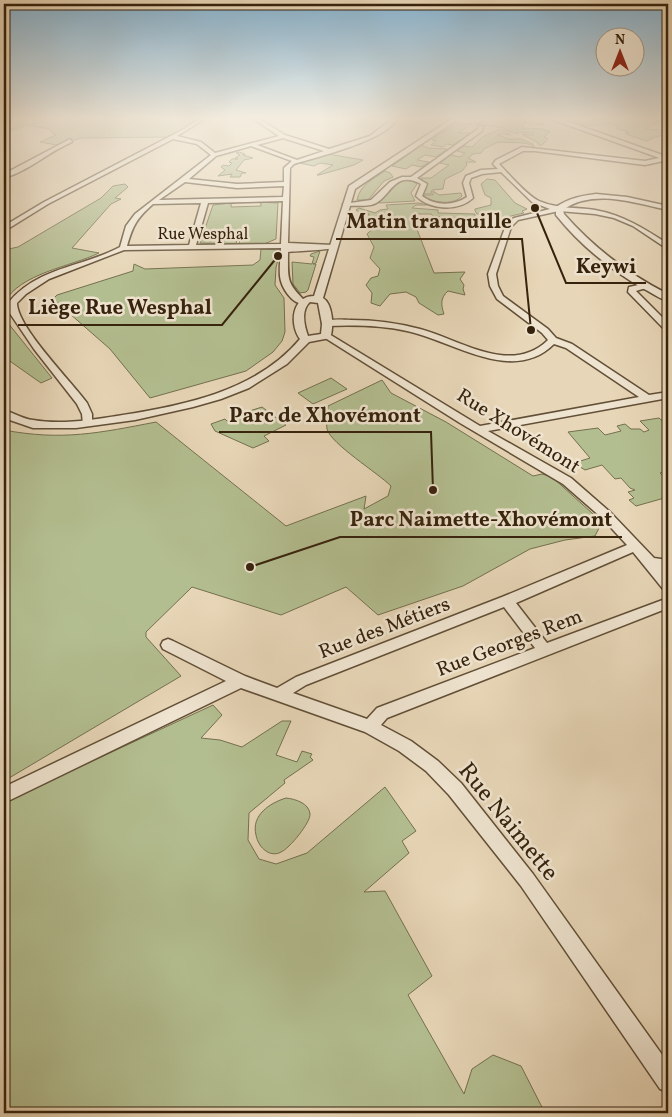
<svg xmlns="http://www.w3.org/2000/svg" width="672" height="1117" font-family="Vollkorn,serif">
  <style>
    .green { fill: #b3be90; stroke: #74704e }
    .lines { fill: none; stroke-linecap: round; stroke-linejoin: round }
    .minor-casing { stroke: #624f37; stroke-width: 3 }
    .tertiary-casing { stroke: #624f37; stroke-width: 3 }
    .minor { fill: #efe4d0; fill-rule: evenodd }
    .tertiary { fill: #efe4d0; fill-rule: evenodd }
    .labels { text-anchor: middle; stroke-width: 5; stroke-linejoin: round; paint-order: stroke }
    .far-street-label { font-size: 16px; fill: #36220c; stroke: #efe4d0 }
    .street-label { font-size: 20px; fill: #36220c; stroke: #efe4d0 }
    .near-street-label { font-size: 24px; fill: #36220c; stroke: #efe4d0 }
    .leader { fill: none; stroke: #36220c; stroke-width: 2 }
    .callout-dot { fill: #36220c; stroke: #efe4d0; stroke-width: 2 }
    .callout-label { font-size: 21px; text-anchor: middle; font-weight: bold; fill: #36220c; stroke: #efe4d0; stroke-width: 5; stroke-linejoin: round; paint-order: stroke }
  </style>
  <rect width="100%" height="100%" fill="#e7d6b7"/>
  <filter id="stains"><feTurbulence type="fractalNoise" baseFrequency=".004" numOctaves="4"/><feColorMatrix values="0 0 0 0 .2 0 0 0 0 .09 0 0 0 0 .02 0 0 0 .5 -.17"/></filter>
  <radialGradient id="worn" r=".72"><stop offset=".6" stop-color="#630" stop-opacity="0"/><stop offset="1" stop-color="#630" stop-opacity=".3"/></radialGradient>
  <g class="green">
    <path d="M4 118H198L197 124 173 137 81 138 57 145 40 142 56 135 52 133 50 129 26 125 4 133Z"/>
    <path d="M494 118H542L547 120 542 122 544 124 531 125 528 123H525L522 128 542 129 550 132 544 137 548 139 542 145H539L538 143 522 134 533 135 534 133 519 132 518 134 505 130 504 128 475 124C482 120 487 121 494 118Z"/>
    <path d="M569 118 586 123 597 118H650L662 121 644 129 659 130 668 129V134L651 138 652 139 646 141 626 134 629 133 625 131H628L617 129V126L611 124 584 126 564 120Z"/>
    <path d="M458 123 472 124 458 133H470L453 145 447 144 443 147 431 145 436 141 432 140 456 124 463 126 466 124Z"/>
    <path d="M500 129 511 135 502 134 498 135 508 139H521L533 144 534 147C529 141 507 143 498 142L484 149 481 153 473 154 468 158 476 162H466L467 165 462 171 445 179 443 189 432 190 431 194H423L426 190V185L421 178H431L449 165 440 163 451 155 460 157 465 153 457 151 464 146 472 147 484 136Z"/>
    <path d="M422 145 428 148 447 149 436 157 425 155 417 160 429 162 421 167 412 165 406 169 392 166Z"/>
    <path d="M239 152 245 154 243 155 253 158 244 160 236 170 246 173H242L240 177H230L232 174 218 176 225 170 221 167 223 165 229 166 232 163 229 162 232 159H238L235 158 240 155 236 153Z"/>
    <path d="M328 154 363 160 354 165 319 175H317L333 165 320 163 314 166 299 163Z"/>
    <path d="M385 171 390 173 393 177 384 181 368 200H357C360 185 373 179 385 171Z"/>
    <path d="M487 179 495 180 515 203 527 209 522 211 524 213 511 216 500 222 433 216 431 214H411L434 273 465 272 460 279 464 285 463 289 465 295 448 291C440 298 441 305 444 314L438 315 419 303 416 297 406 292 390 294 380 306 371 303 372 293 366 285 371 278 378 276 380 269 370 258 374 247 367 234 377 225C377 219 374 218 369 217V214H361L356 210 359 208 375 213 380 210 388 209 386 205 419 203 427 205H416L412 208 438 210V213L475 214V218L497 219 498 214H477L475 211V209L491 205V198L485 195 481 184Z"/>
    <path d="M402 180 412 181 417 184 411 193 415 201 379 203 380 200 394 183Z"/>
    <path d="M125 184 128 187 115 198 121 199 111 204 72 248 99 253C70 267 20 273 4 303V250L18 247 101 198 113 186Z"/>
    <path d="M433 191 439 195 461 193 462 196C453 206 431 203 423 195H433Z"/>
    <path d="M239 202 231 204V207L261 206V203L255 202 278 203 276 239 264 244H239L240 239H237L236 244 200 243 213 205Z"/>
    <path d="M261 249 280 250 276 268 275 285 284 298 285 332 282 341 273 352 246 371 150 398 110 349 53 299 57 295 133 271 134 264 145 269 253 265 260 260Z"/>
    <path d="M320 251 316 263 313 264H316L308 290 306 292 300 293 293 284 292 262 312 264 314 257 310 256 311 254Z"/>
    <path d="M4 318 52 378 41 383 4 357Z"/>
    <path d="M331 378 347 389 313 404 298 393Z"/>
    <path d="M382 380 391 393 446 422 533 476 542 474 552 477 602 522 595 536 565 540 530 549 463 586 378 615 346 587 281 615 192 587 146 632V637L181 676 4 781V430C62 441 99 433 156 422L286 526 366 496 364 509 388 496 391 486C378 473 331 444 327 429 326 423 327 413 328 406Z"/>
    <path d="M262 407 286 425 264 436 269 441 253 448 215 431 211 424 225 419 227 421 235 419 234 416Z"/>
    <path d="M659 418 668 426V470L660 473 668 481V497L636 506 629 500 634 498 628 492 635 490 630 488 621 478 615 479 602 465 585 470 574 463 590 458 568 432 598 428 605 435 621 431 617 426 625 424 631 429H640L644 432 649 430 640 421Z"/>
    <path d="M213 705 222 715 201 738 220 740 242 747 282 721H291L276 755 297 762 302 751 312 754 310 757 313 760 284 780 285 783 249 813 248 840 259 859 276 864 307 853 385 787 416 831 402 841 409 853 364 892 385 891 432 976 408 995 464 1094 472 1069 493 1055 521 1066 545 1113H4V802Z"/>
    <path d="M286 798C295 799 309 803 310 814 311 822 289 849 281 852 276 855 270 854 266 851 261 848 257 841 256 835 251 815 270 803 286 798Z"/>
  </g>
  <g class="lines">
    <defs>
      <g id="minor">
        <path d="M200 118H206L177 136 201 142 215 153 279 136 252 118H258L285 135 329 149 370 136 393 118H398C388 140 317 157 294 164L290 168 288 243 333 245 337 247C331 250 297 251 288 252 288 280 286 282 306 302L305 304C292 305 281 287 280 276 279 267 281 256 281 248L124 250 49 279 26 294 17 303C17 327 71 381 87 403L92 414V423L87 426 83 425 82 414 77 404 34 349 9 312V302C38 267 83 267 120 247L126 226 135 214 211 155 197 144 173 139 48 204 6 230 4 231V226L44 202 184 129ZM283 138 324 151 297 160 257 145ZM251 146 292 161 284 168V182L237 184 189 179 216 156ZM185 182 237 188 284 186 283 197 159 200ZM283 201 281 244 196 245 208 203ZM201 203 189 245 127 246C133 225 137 218 153 204Z"/>
        <path d="M479 126 483 127 482 131 417 178 427 184 422 196C435 206 453 206 467 197L463 183 466 176 481 170 498 169 493 164 496 160 522 147 645 161 668 156V160L645 165 535 151H523L499 164C509 174 526 195 539 201 557 209 576 207 595 210 623 215 645 229 668 244V249L666 248 633 226 614 218 595 214 559 211 518 220 511 227 496 274 498 286 503 296 548 329 556 338 572 344 649 395 668 392V398L488 431 571 478 610 512 654 558 668 560V570L662 569 668 577V591L663 589 633 552 516 603 547 643 668 598V608L387 718 381 725 411 741 438 761 461 783 533 874 668 1063V1092L660 1089 521 886 449 795 426 771 399 751 365 732 241 688 4 803V787L226 681 163 649 161 645 163 641 168 639 173 641 245 676 277 688 296 677 502 597 627 545 602 518 563 484 460 423 322 336 329 334 480 426 639 397 566 348 554 344C513 385 453 341 407 331 380 325 353 325 326 326L322 323C329 318 343 320 351 320 375 320 397 323 420 329 461 340 511 376 548 340L542 333 497 299 490 286 488 274 506 225 514 218 550 209 532 202 501 172 482 174 471 178 469 183 473 198C458 212 430 210 416 196L421 184C394 169 390 198 374 204 366 207 354 205 346 206L343 204 371 200 390 182 402 177H411L478 129ZM504 607 535 648 377 708 367 719 293 693 306 685Z"/>
        <path d="M70 139 72 142C48 152 29 171 4 178V174Z"/>
        <path d="M643 284H646V288L636 291 668 323V330H665L628 292 629 287Z"/>
      </g>
      <g id="tertiary">
        <path d="M453 118H460L355 189 323 298C333 304 334 328 330 338L309 342 287 364 249 388 221 399 193 407 135 420 76 428H33L4 418V410C14 413 23 419 33 420 60 425 90 420 117 416 181 406 256 392 300 339 289 324 292 296 314 296L349 186ZM310 302 318 303 322 324 321 334 308 336C304 325 301 310 310 302Z"/>
        <path d="M548 118H558L668 157V161Z"/>
        <path d="M596 194 627 197 668 206V210C635 203 593 188 563 210L564 214C594 248 628 274 668 294V301C660 299 652 293 644 289 611 270 580 245 556 215V207C569 198 581 196 596 194Z"/>
      </g>
    </defs>
    <use href="#minor" class="minor-casing"/>
    <use href="#tertiary" class="tertiary-casing"/>
    <use href="#minor" class="minor"/>
    <use href="#tertiary" class="tertiary"/>
  </g>
  <linearGradient id="sky" x2="0" y2="1"><stop stop-color="#88b6d4"/><stop offset="0.43" stop-color="#f4eddf"/><stop offset="1" stop-color="#f4eddf" stop-opacity="0"/></linearGradient>
  <rect width="672" height="275" fill="url(#sky)"/>
  <g class="labels">
    <g class="far-street-label">
      <text x="203" y="239">Rue Wesphal</text>
    </g>
    <g class="street-label">
      <text transform="translate(519 430) rotate(32)" y="7">Rue Xhovémont</text>
      <text transform="translate(384 627) rotate(-21)" y="7">Rue des Métiers</text>
      <text transform="translate(509 642) rotate(-21)" y="7">Rue Georges Rem</text>
    </g>
    <g class="near-street-label">
      <text transform="translate(509 821) rotate(51)" y="8">Rue Naimette</text>
    </g>
  </g>
  <path class="leader" d="M531 330L522 239H336M535 208L566 283H646M278 256L222 325H18M433 490L431 432H219M250 567L340 537H622"/>
  <g class="callout-dot">
    <circle cx="531" cy="330" r="5"/>
    <circle cx="535" cy="208" r="5"/>
    <circle cx="278" cy="256" r="5"/>
    <circle cx="433" cy="490" r="5"/>
    <circle cx="250" cy="567" r="5"/>
  </g>
  <g class="callout-label">
    <text x="429" y="228">Matin tranquille</text>
    <text x="606" y="273">Keywi</text>
    <text x="120" y="314">Liège Rue Wesphal</text>
    <text x="325" y="422">Parc de Xhovémont</text>
    <text x="481" y="526">Parc Naimette-Xhovémont</text>
  </g>
  <rect width="672" height="1117" fill="none" stroke="#e7d6b7" stroke-width="20"/>
  <rect x="5" y="5" width="662" height="1107" fill="none" stroke="#36220c" stroke-width="2.5"/>
  <rect x="10" y="10" width="652" height="1097" fill="none" stroke="#36220c"/>
  <g transform="translate(620 52)"><circle r="24" fill="#efe4d0" stroke="#a59682"/>
  <path d="M0-4L9 19L0 12L-9 19Z" fill="#8f2418"/>
  <text y="-8" font-size="14" font-weight="bold" text-anchor="middle" fill="#36220c">N</text>
  </g>
  <rect width="100%" height="100%" filter="url(#stains)"/>
  <rect width="100%" height="100%" fill="url(#worn)"/>
</svg>
